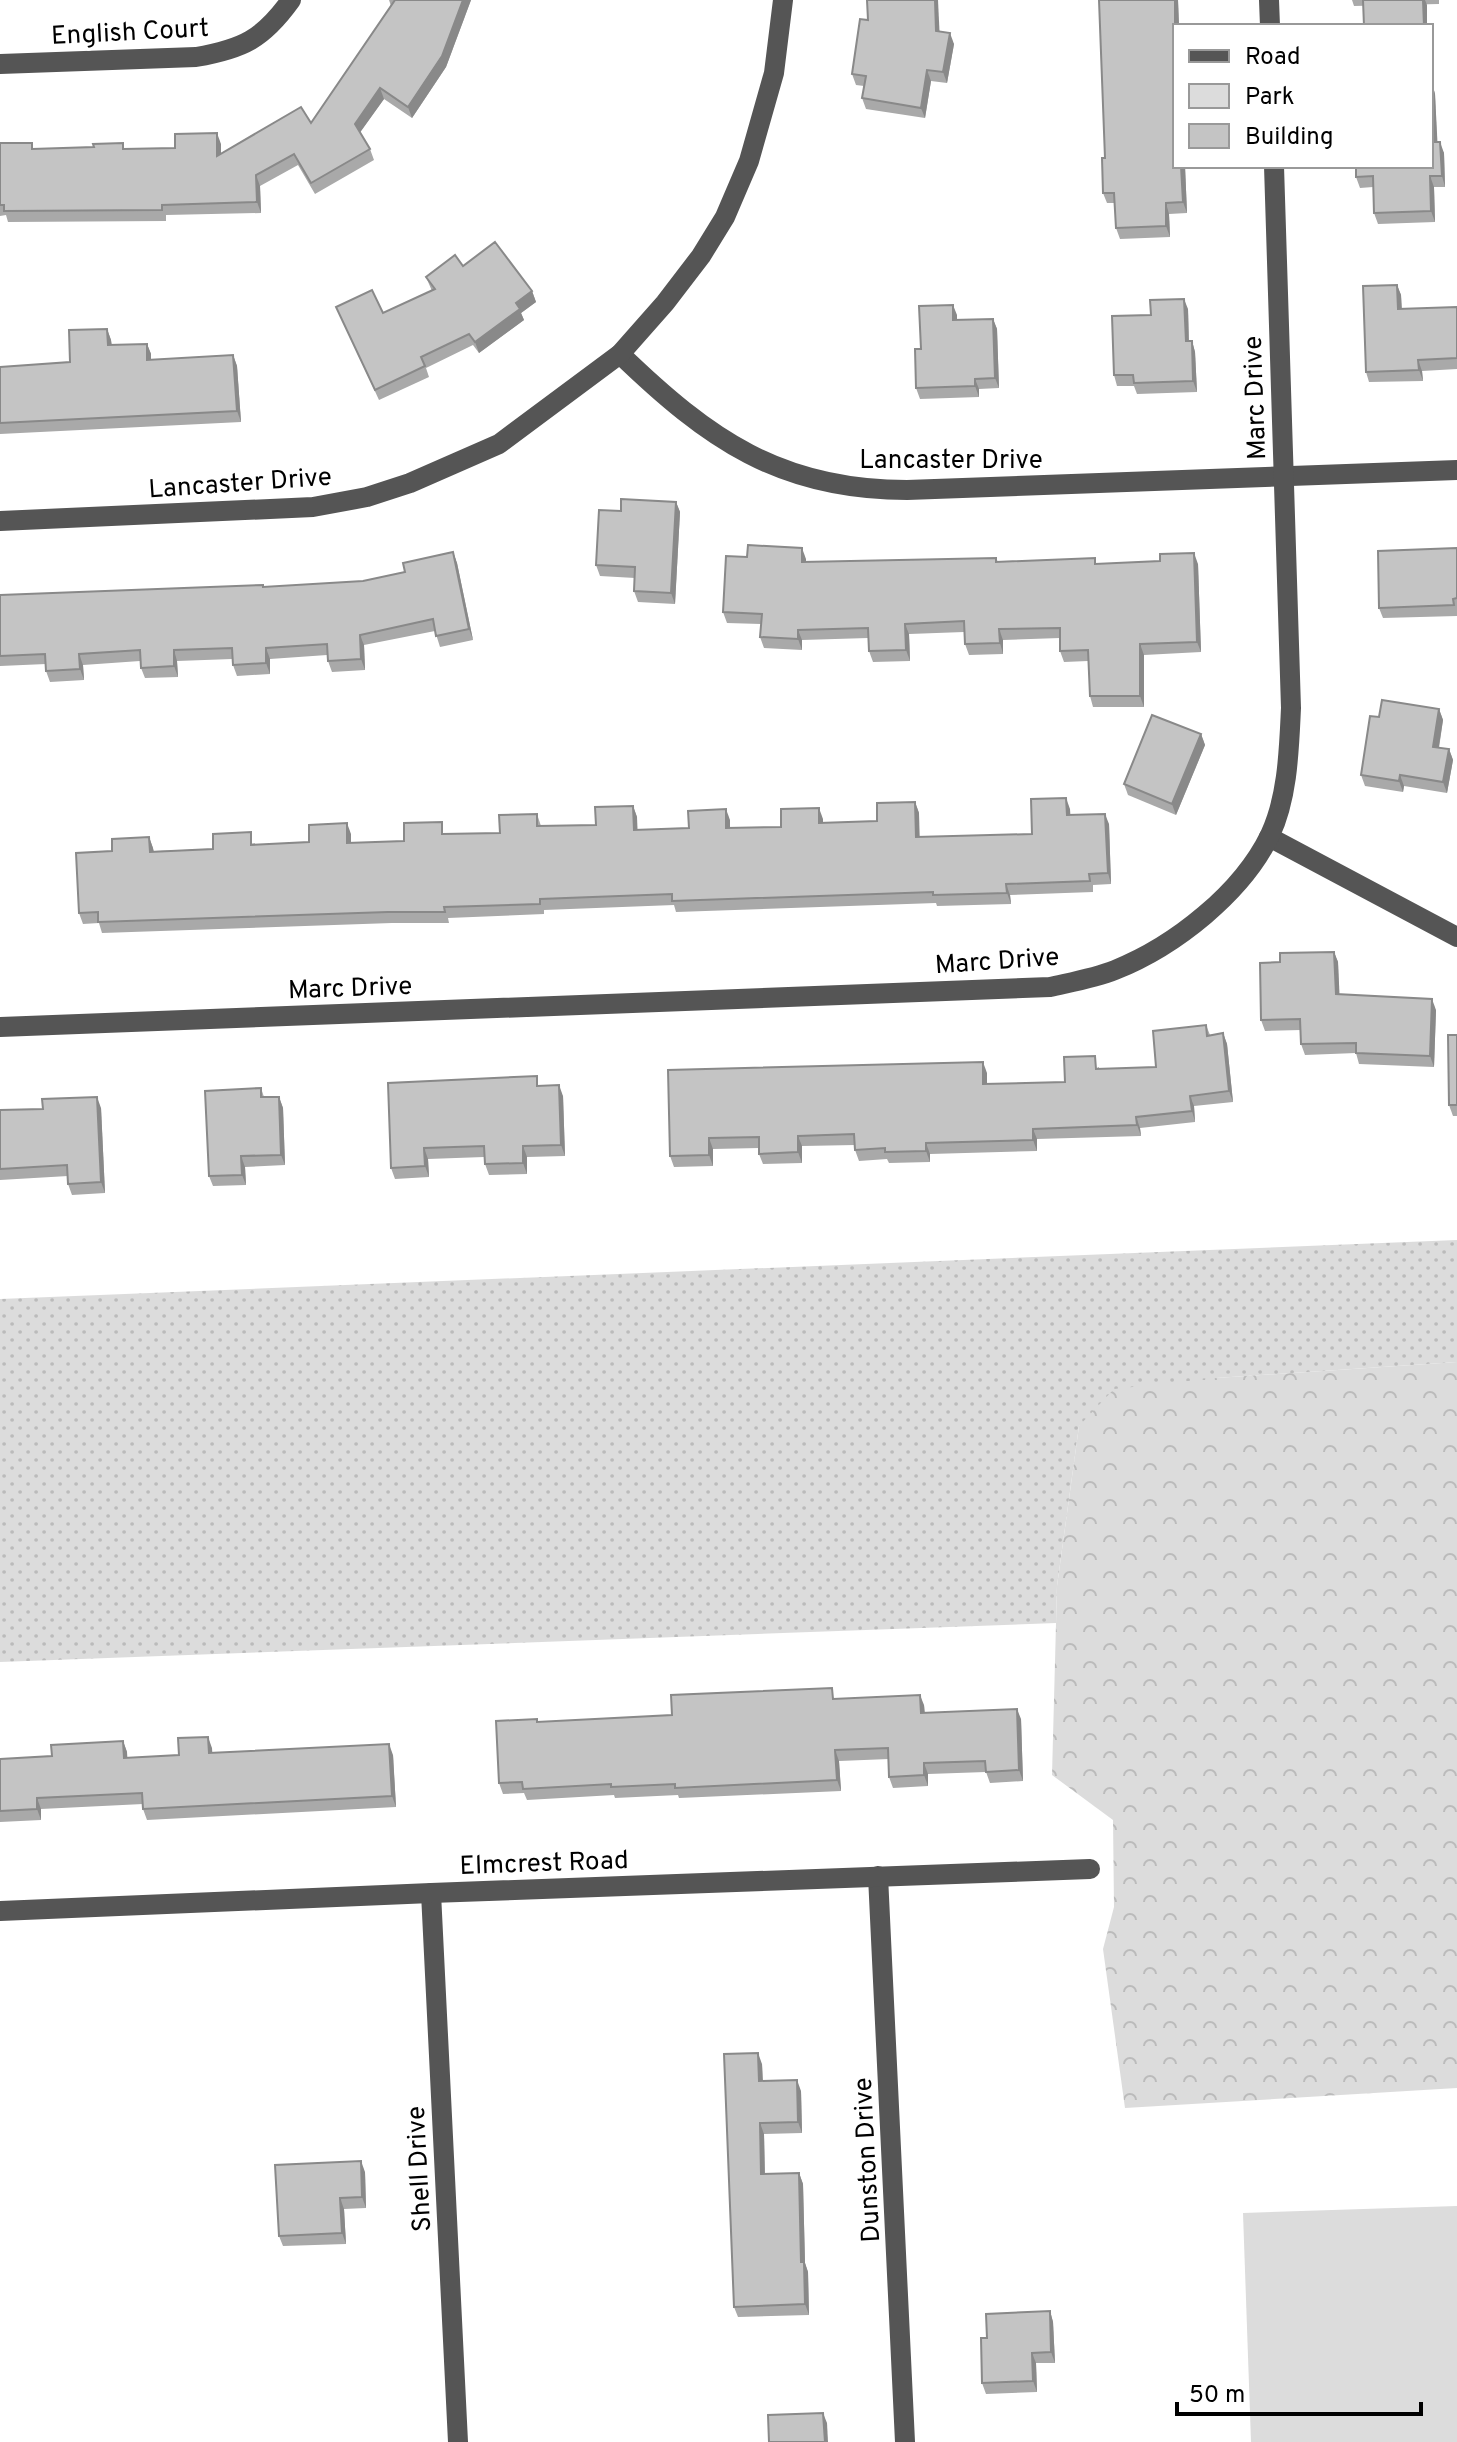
<svg xmlns="http://www.w3.org/2000/svg" width="1457" height="2442" font-family="Overpass,sans-serif">
  <style>
    .green { fill: url(#green-dots) }
    .forest { fill: url(#forest-crowns) }
    .pitch { fill: #dcdcdc }
    .lines { fill: none; stroke-linecap: round; stroke-linejoin: round }
    .minor { stroke: #555; stroke-width: 20 }
    .wall { fill: #a9a9a9 }
    .shaded-wall { fill: #898989 }
    .building { fill: #c4c4c4; stroke: #898989; stroke-width: 2 }
    .labels { text-anchor: middle; stroke-width: 6; stroke-linejoin: round; paint-order: stroke }
    .street-label { font-size: 26px; fill: #000; stroke: #fff }
  </style>
  <defs>
    <pattern id="green-dots" width="8" height="8" patternUnits="userSpaceOnUse" patternTransform="scale(2)"><rect width="8" height="8" fill="#dcdcdc"/><path d="M2 2h.1M6 6h.1" fill="none" stroke="#bbb" stroke-width="1.8" stroke-linecap="round"/></pattern>
    <pattern id="forest-crowns" width="20" height="18" patternUnits="userSpaceOnUse" patternTransform="scale(2)"><rect width="20" height="18" fill="#dcdcdc"/><path d="M2 6a3 3 0 1 1 6 0M12 15a3 3 0 1 1 6 0" fill="none" stroke="#bbb"/></pattern>
  </defs>
  <rect width="100%" height="100%" fill="#fff"/>
  <path class="green" d="M1457 1240V1362L1216 1378 1079 1426 1057 1586 1056 1623 0 1662V1299Z"/>
  <path class="forest" d="M1457 1362V2088L1125 2108 1103 1949 1114 1907 1113 1820 1052 1775 1057 1586 1079 1426 1114 1389 1216 1378Z"/>
  <path class="pitch" d="M1457 2206V2442H1251L1243 2213Z"/>
  <g class="lines">
    <g class="minor">
      <path d="M1269 0 1270 26"/>
      <path d="M0 64 196 57C243 49 263 39 291 0"/>
      <path d="M620 354C708 439 780 490 907 490L1457 470"/>
      <path d="M0 521 313 507 367 497 410 483 499 444 620 354 665 303 701 256 725 217 749 161 774 73 783 0"/>
      <path d="M1269 837 1457 937"/>
      <path d="M0 1027 1050 987C1072 982 1095 978 1115 970 1175 946 1242 893 1270 835 1288 797 1289 749 1291 708L1274 166"/>
      <path d="M878 1876 905 2442"/>
      <path d="M431 1893 458 2442"/>
      <path d="M0 1911 431 1893 1090 1869"/>
    </g>
  </g>
  <g class="wall">
    <path d="M389 0H471L446 67 412 118 384 99 360 132 370 149 374 160 315 194 298 165 260 186 261 213 166 215V221L8 222 6 215 0 216V143L34 149H125L175 148 221 144V154L311 123 391 6Z"/>
    <path d="M1099 0H1178L1179 26 1175 166H1185L1187 213 1169 214 1170 237 1120 239 1116 228 1115 203H1107L1103 193 1105 158Z"/>
    <path d="M1352 0H1439V4L1354 6Z"/>
    <path d="M940 31 954 44 947 83 931 81 925 118 866 109 862 98 864 86 856 85 852 74Z"/>
    <path d="M1432 83 1435 94 1437 142 1444 153 1445 187H1434L1435 222 1378 224 1374 213 1373 187 1360 188 1356 177Z"/>
    <path d="M463 266 532 291 536 302 521 313 524 320 479 353 473 345 426 368 429 377 379 400 336 307 383 313 432 291 426 277Z"/>
    <path d="M1397 285 1401 295 1402 309 1457 307V369L1422 371 1423 381 1369 382 1366 372Z"/>
    <path d="M1188 309 1189 341H1192L1195 352 1197 392 1137 394 1134 386H1117L1114 375 1151 315Z"/>
    <path d="M957 315V320L993 319 997 329 999 388 979 389V397L920 399 916 388 921 349Z"/>
    <path d="M107 329 111 340 112 345 147 344 151 354V360L233 355 237 366 241 422 0 434V367L70 362Z"/>
    <path d="M676 502 680 512 675 604 638 602 634 591 635 578 600 576 596 565 621 511Z"/>
    <path d="M1457 548V616L1383 618 1379 608Z"/>
    <path d="M453 552 457 563 473 640 440 647 435 631 364 645 365 670 332 672 328 661 327 655 270 659V674L237 676 233 665 232 659 177 661 178 677 145 678 141 668 140 661 83 665 84 680 50 682 46 671V664L0 666V595L263 587 363 581 405 572Z"/>
    <path d="M747 557 806 559V562L996 558 998 562 1097 564H1198L1201 652 1144 655V707H1093L1090 696 1088 661 1064 662 1060 651V638L1003 640V654L969 655 965 644 964 632 909 634 910 661 873 662 869 651 868 638 802 640V650L764 648 760 637 761 624 727 623 723 612Z"/>
    <path d="M1439 709 1443 720 1439 748 1449 749 1453 760 1447 793 1404 786 1403 792 1365 786 1361 775Z"/>
    <path d="M1201 734 1205 745 1176 815 1128 795 1124 784Z"/>
    <path d="M915 802 919 813V837L1032 834 1070 809V815L1109 824 1111 884 1093 885V892L1010 895 1011 904 937 906 936 903 676 912 674 905 544 910V914L448 918 449 923H392L102 933 99 923 83 924 79 913 112 851 149 837 154 851 213 849 255 843V845L309 842 351 834V843L404 841 446 834 500 833 537 814 541 826 596 825 633 806 637 817V830L689 828 730 820V828L781 827 823 819V823L877 821Z"/>
    <path d="M1334 952 1338 962 1339 995 1436 1010 1434 1067 1359 1064 1356 1053 1305 1055 1301 1044V1030L1265 1031 1261 1020 1280 962Z"/>
    <path d="M1206 1025 1210 1035 1223 1033 1227 1044 1233 1102 1194 1106 1195 1122 1140 1128 1141 1136 1037 1139V1151L930 1154V1162L889 1163 887 1159 859 1161 855 1150V1145L802 1146V1163L763 1164 759 1154V1148L713 1149V1166L674 1167 670 1156 668 1070 987 1073V1084L1065 1082 1099 1067V1069L1156 1067Z"/>
    <path d="M1457 1035V1116H1453L1449 1105Z"/>
    <path d="M388 1083 541 1086 563 1096 565 1156 527 1157V1174L489 1175 485 1164 484 1157 428 1159 429 1177 395 1179 391 1168Z"/>
    <path d="M261 1088 264 1097H279L283 1108 285 1165 245 1167 246 1185 213 1186 209 1176Z"/>
    <path d="M101 1108 105 1193 72 1195 68 1184V1176L0 1180V1110Z"/>
    <path d="M836 1699 924 1705 925 1713 1021 1719 1023 1781 990 1783 986 1772 928 1774V1786L893 1788 889 1777V1759L839 1761 841 1791 679 1798 678 1795 615 1798 614 1795 527 1800 524 1793 503 1794 499 1783 538 1722 672 1715Z"/>
    <path d="M208 1737 212 1753 393 1755 396 1807 147 1820 143 1809V1804L41 1809V1820L0 1822V1759L52 1756 123 1741 127 1752V1758L179 1755Z"/>
    <path d="M762 2064 763 2081 801 2091 802 2133 764 2134 765 2174 799 2173 803 2184 805 2263 808 2272 809 2315 738 2317 734 2307Z"/>
    <path d="M365 2172 366 2208 344 2209 346 2244 283 2246 279 2236Z"/>
    <path d="M1050 2311 1053 2322 1055 2363H1036L1037 2392 986 2394 982 2383 987 2338Z"/>
  </g>
  <g class="shaded-wall">
    <path d="M463 0H471L446 67 412 118 408 107Z"/>
    <path d="M935 0H938L940 42 936 31Z"/>
    <path d="M1175 0H1178L1179 26H1176Z"/>
    <path d="M1423 0H1425L1427 5V26H1424Z"/>
    <path d="M950 33 954 44 947 83 943 72Z"/>
    <path d="M927 70 931 81 925 118 921 108Z"/>
    <path d="M1432 83 1435 94 1438 153 1434 142Z"/>
    <path d="M380 88 384 99 359 134 355 124Z"/>
    <path d="M217 133 221 144V167L217 156Z"/>
    <path d="M1440 142 1444 153 1445 187 1442 176Z"/>
    <path d="M1181 166H1185L1187 213 1183 202Z"/>
    <path d="M256 175 260 186 261 213 257 202Z"/>
    <path d="M1430 176 1434 187 1435 222 1431 211Z"/>
    <path d="M1166 203 1169 214 1170 237 1166 226Z"/>
    <path d="M1397 285 1401 295 1402 320 1398 309Z"/>
    <path d="M532 291 536 302 521 313 524 320 479 353 475 342 516 303Z"/>
    <path d="M1184 299 1188 309 1189 352 1186 341Z"/>
    <path d="M953 305 957 315V331L953 320Z"/>
    <path d="M993 319 997 329 999 388 995 378Z"/>
    <path d="M107 329 111 340 112 356 108 345Z"/>
    <path d="M1192 341 1195 352 1197 392 1193 381Z"/>
    <path d="M147 344 151 354V371L147 360Z"/>
    <path d="M233 355 237 366 241 422 237 411Z"/>
    <path d="M1418 360 1422 371 1423 381 1419 370Z"/>
    <path d="M975 379 979 389V397L975 386Z"/>
    <path d="M676 502 680 512 675 604 671 593Z"/>
    <path d="M802 548 806 559V573L802 562Z"/>
    <path d="M453 552 457 563 473 640 469 629Z"/>
    <path d="M1194 553 1198 564 1201 652 1197 642Z"/>
    <path d="M905 624 909 634 910 661 906 650Z"/>
    <path d="M999 629 1003 640V654L1000 643Z"/>
    <path d="M798 630 802 640V650L798 639Z"/>
    <path d="M360 635 364 645 365 670 361 659Z"/>
    <path d="M1140 644 1144 655V707L1140 696Z"/>
    <path d="M266 648 270 659V674L266 663Z"/>
    <path d="M174 650 177 661 178 677 174 666Z"/>
    <path d="M79 654 83 665 84 680 80 669Z"/>
    <path d="M1439 709 1443 720 1437 758 1433 747Z"/>
    <path d="M1201 734 1205 745 1176 815 1172 804Z"/>
    <path d="M1449 749 1453 760 1447 793 1443 782Z"/>
    <path d="M1400 775 1404 786 1403 792 1399 781Z"/>
    <path d="M1066 798 1070 809 1071 826 1067 815Z"/>
    <path d="M915 802 919 813 920 848 916 837Z"/>
    <path d="M633 806 637 817 638 841 634 830Z"/>
    <path d="M819 808 823 819V834L819 823Z"/>
    <path d="M726 809 730 820V839L726 828Z"/>
    <path d="M1105 814 1109 824 1111 884 1108 873Z"/>
    <path d="M347 823 351 834V854L347 843Z"/>
    <path d="M149 837 153 848 154 862 150 852Z"/>
    <path d="M1006 884 1010 895 1011 904 1007 893Z"/>
    <path d="M1334 952 1338 962 1340 1005 1336 994Z"/>
    <path d="M1432 999 1436 1010 1434 1067 1430 1056Z"/>
    <path d="M1223 1033 1227 1044 1233 1102 1229 1091Z"/>
    <path d="M983 1062 987 1073V1095L983 1084Z"/>
    <path d="M559 1085 563 1096 565 1156 561 1145Z"/>
    <path d="M1190 1096 1194 1106 1195 1122 1192 1111Z"/>
    <path d="M97 1097 101 1108 105 1193 101 1182Z"/>
    <path d="M279 1097 283 1108 285 1165 281 1155Z"/>
    <path d="M1136 1117 1140 1128 1141 1136 1137 1125Z"/>
    <path d="M1033 1129 1037 1139V1151L1033 1140Z"/>
    <path d="M798 1136 802 1146V1163L798 1152Z"/>
    <path d="M709 1138 713 1149V1166L709 1155Z"/>
    <path d="M926 1143 930 1154V1162L926 1151Z"/>
    <path d="M523 1146 527 1157V1174L523 1163Z"/>
    <path d="M424 1148 428 1159 429 1177 425 1166Z"/>
    <path d="M241 1156 245 1167 246 1185 242 1175Z"/>
    <path d="M920 1695 924 1705 925 1724 921 1713Z"/>
    <path d="M1017 1709 1021 1719 1023 1781 1019 1770Z"/>
    <path d="M208 1737 212 1748 213 1763 209 1753Z"/>
    <path d="M123 1741 127 1752 128 1769 124 1758Z"/>
    <path d="M389 1744 393 1755 396 1807 392 1796Z"/>
    <path d="M835 1750 839 1761 841 1791 837 1780Z"/>
    <path d="M924 1763 928 1774V1786L924 1775Z"/>
    <path d="M37 1798 41 1809V1820L37 1809Z"/>
    <path d="M758 2053 762 2064 763 2092 759 2081Z"/>
    <path d="M797 2080 801 2091 802 2133 798 2122Z"/>
    <path d="M760 2123 764 2134 765 2185 761 2174Z"/>
    <path d="M361 2161 365 2172 366 2208 362 2197Z"/>
    <path d="M799 2173 803 2184 805 2263 808 2272 809 2315 805 2304 801 2262Z"/>
    <path d="M340 2198 344 2209 346 2244 342 2233Z"/>
    <path d="M1050 2311 1053 2322 1055 2363 1051 2352Z"/>
    <path d="M1032 2353 1036 2363 1037 2392 1033 2381Z"/>
    <path d="M823 2413 827 2423 828 2442H825Z"/>
  </g>
  <g class="building">
    <path d="M394 0H463L442 56 408 107 380 88 355 124 370 149 311 183 294 154 256 175 257 202 162 205V210L4 211V205H0V143H32V149L94 147 93 144 123 143V149L175 148V134L217 133V156L301 107 311 123 395 0Z"/>
    <path d="M867 0H935L936 31 950 33 943 72 927 70 921 108 862 98 866 76 852 74 860 19 868 20Z"/>
    <path d="M1099 0H1175V166H1181L1183 202 1166 203V226L1116 228 1114 193H1103L1102 158H1105Z"/>
    <path d="M1363 0H1423L1424 26H1364Z"/>
    <path d="M1431 83 1434 142H1440L1442 176H1430L1431 211 1374 213 1373 176 1356 177V166H1431Z"/>
    <path d="M495 242 532 291 516 303 520 309 475 342 469 334 421 357 425 366 375 390 336 307 372 290 383 313 435 289 426 277 455 255 463 266Z"/>
    <path d="M1397 285 1398 309 1457 307V358L1418 360 1419 370 1366 372 1363 286Z"/>
    <path d="M1184 299 1186 341H1192L1193 381 1134 383 1133 375H1114L1112 316 1151 315 1150 300Z"/>
    <path d="M953 305V320L993 319 995 378 975 379V386L916 388 915 349H921L919 306Z"/>
    <path d="M107 329 108 345 147 344V360L233 355 237 411 0 423V367L70 362 69 330Z"/>
    <path d="M621 499 676 502 671 593 634 591 635 567 596 565 599 510 621 511Z"/>
    <path d="M748 545 802 548V562L996 558V562L1095 558V564L1160 561V554L1194 553 1197 642 1140 644V696H1090L1088 650 1060 651V628L999 629 1000 643 965 644 964 621 905 624 906 650 869 651 868 628 798 630V639L760 637 762 614 723 612 726 556 747 557Z"/>
    <path d="M1457 548V598L1453 599 1454 605 1379 608 1378 551Z"/>
    <path d="M453 552 469 629 436 636 433 619 360 635 361 659 328 661 327 644 266 648V663L233 665 232 648 174 650V666L141 668 140 650 79 654 80 669 46 671 45 654 0 656V595L263 585V587L363 581 405 572 403 563Z"/>
    <path d="M1382 700 1439 709 1433 747 1449 749 1443 782 1400 775 1399 781 1361 775 1370 716 1379 717Z"/>
    <path d="M1152 715 1201 734 1172 804 1124 784Z"/>
    <path d="M1066 798 1067 815 1105 814 1108 873 1089 874 1090 881 1006 884 1007 893 933 895V892L672 901V894L540 899V904L444 907 445 912H388L98 922V912L79 913 76 853 112 851V839L149 837 150 852 213 849V834L251 832V845L309 842V825L347 823V843L404 841V823L442 822V834L500 833 499 815 537 814V826L596 825 595 807 633 806 634 830 689 828 688 811 726 809V828L781 827V809L819 808V823L877 821V803L915 802 916 837 1032 834 1031 799Z"/>
    <path d="M1334 952 1336 994 1432 999 1430 1056 1356 1053V1043L1301 1044 1300 1019 1261 1020 1260 963 1280 962V953Z"/>
    <path d="M1206 1025 1207 1036 1223 1033 1229 1091 1190 1096 1192 1111 1136 1117 1137 1125 1033 1129V1140L926 1143V1151L885 1152V1148L855 1150 854 1134 798 1136V1152L759 1154V1137L709 1138V1155L670 1156 668 1070 983 1062V1084L1065 1082 1064 1057 1095 1056 1096 1069 1156 1067 1153 1031Z"/>
    <path d="M1448 1035H1457V1105H1449Z"/>
    <path d="M537 1076V1086L559 1085 561 1145 523 1146V1163L485 1164 484 1146 424 1148 425 1166 391 1168 388 1083Z"/>
    <path d="M261 1088V1097H279L281 1155 241 1156 242 1175 209 1176 205 1091Z"/>
    <path d="M97 1097 101 1182 68 1184 67 1165 0 1169V1110L43 1109 42 1099Z"/>
    <path d="M832 1688 833 1699 920 1695 921 1713 1017 1709 1019 1770 986 1772 985 1761 924 1763V1775L889 1777 888 1748 835 1750 837 1780 675 1788V1784L611 1787V1784L523 1789 522 1782 499 1783 496 1721 537 1719V1722L672 1715 671 1695Z"/>
    <path d="M208 1737 209 1753 389 1744 392 1796 143 1809 142 1793 37 1798V1809L0 1811V1759L52 1756 51 1745 123 1741 124 1758 179 1755 178 1738Z"/>
    <path d="M758 2053 759 2081 797 2080 798 2122 760 2123 761 2174 799 2173 801 2262H804L805 2304 734 2307 724 2054Z"/>
    <path d="M361 2161 362 2197 340 2198 342 2233 279 2236 275 2165Z"/>
    <path d="M1050 2311 1051 2352 1032 2353 1033 2381 982 2383 981 2338H987L986 2314Z"/>
    <path d="M823 2413 825 2442H769L768 2415Z"/>
  </g>
  <g class="labels">
    <g class="street-label">
      <text transform="translate(130 31) rotate(-3)" y="9">English Court</text>
      <text transform="translate(1254 398) rotate(-92)" y="9">Marc Drive</text>
      <text x="951" y="468">Lancaster Drive</text>
      <text transform="translate(240 482) rotate(-4)" y="9">Lancaster Drive</text>
      <text transform="translate(997 960) rotate(-4)" y="9">Marc Drive</text>
      <text transform="translate(350 987) rotate(-2)" y="9">Marc Drive</text>
      <text transform="translate(544 1862) rotate(-2)" y="9">Elmcrest Road</text>
      <text transform="translate(866 2160) rotate(-93)" y="9">Dunston Drive</text>
      <text transform="translate(418 2169) rotate(-93)" y="9">Shell Drive</text>
    </g>
  </g>
  <rect x="1173" y="24" width="260" height="144" fill="#ffffff" stroke="#999999" stroke-width="2"/>
  <rect x="1189" y="50" width="40" height="12" fill="#555555" stroke="#999999" stroke-width="2"/>
  <text x="1245" y="64" font-size="24" fill="#000000">Road</text>
  <rect x="1189" y="84" width="40" height="24" fill="#dcdcdc" stroke="#999999" stroke-width="2"/>
  <text x="1245" y="104" font-size="24" fill="#000000">Park</text>
  <rect x="1189" y="124" width="40" height="24" fill="#c4c4c4" stroke="#999999" stroke-width="2"/>
  <text x="1245" y="144" font-size="24" fill="#000000">Building</text>
  <path d="M1177 2402v12h244v-12" fill="none" stroke="#000000" stroke-width="4"/>
  <text x="1189" y="2402" font-size="24" fill="#000000" stroke="#ffffff" stroke-width="6" paint-order="stroke">50 m</text>
</svg>
